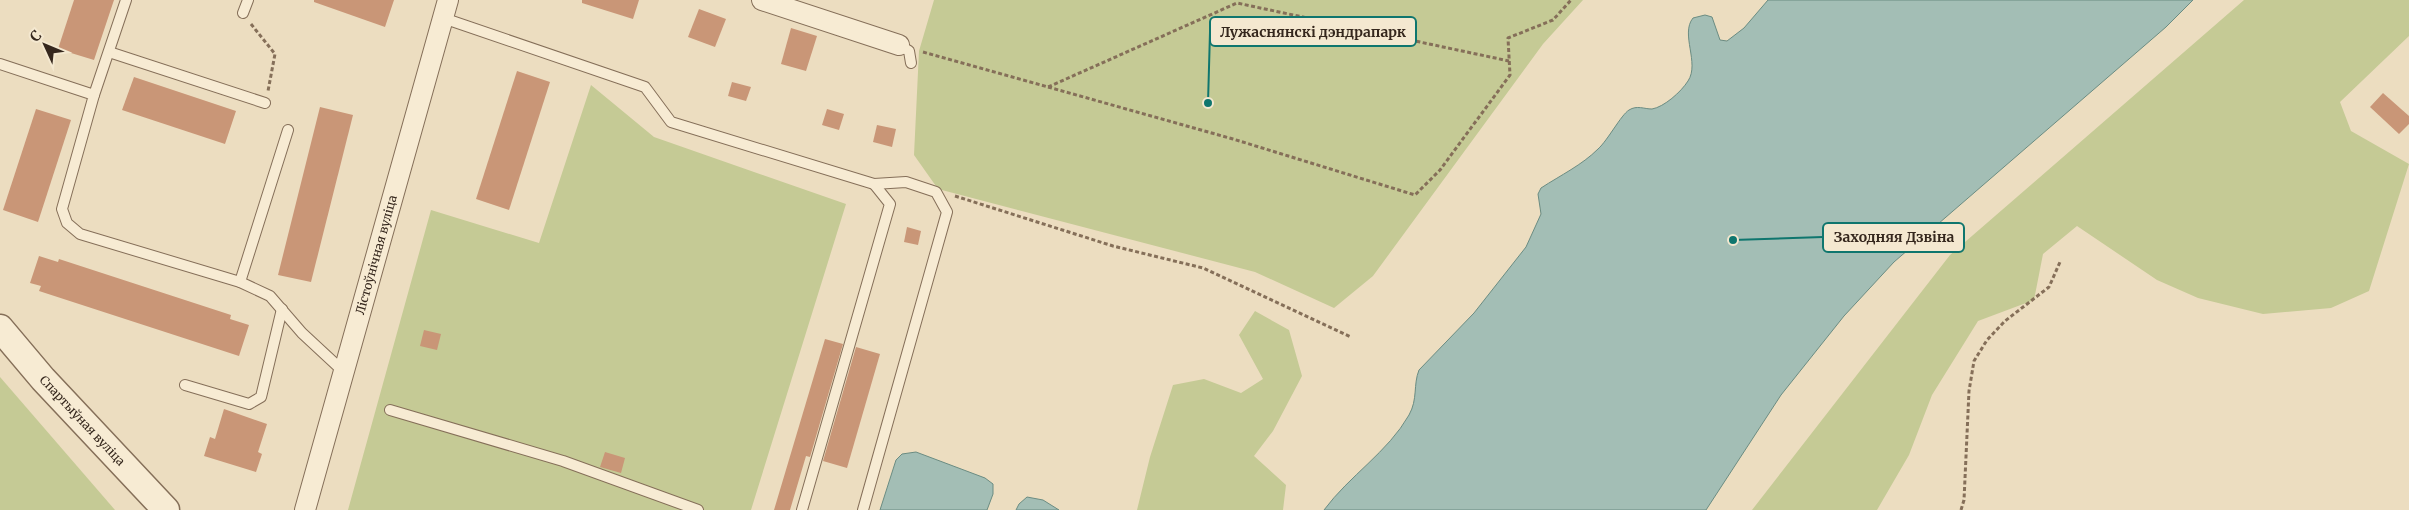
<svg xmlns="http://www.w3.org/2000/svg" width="2409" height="510" font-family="Merriweather,serif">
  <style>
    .green { fill: #c5ca95 }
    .water { fill: #a3beb5; stroke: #6b8c82 }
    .building { fill: #c99677 }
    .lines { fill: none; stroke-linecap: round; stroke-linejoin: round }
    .service-casing { stroke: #856f59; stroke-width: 12 }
    .minor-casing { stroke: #856f59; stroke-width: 22 }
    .tertiary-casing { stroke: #856f59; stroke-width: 29 }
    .path { stroke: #856f59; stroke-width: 3; stroke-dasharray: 4 2.5; stroke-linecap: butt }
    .service { stroke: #f7ebd3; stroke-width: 10 }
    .minor { stroke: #f7ebd3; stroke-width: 20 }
    .tertiary { stroke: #f7ebd3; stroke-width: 26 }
    .labels { text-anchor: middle; stroke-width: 4; stroke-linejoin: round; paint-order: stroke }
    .street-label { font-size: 12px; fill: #35271d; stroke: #f4e8d0 }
    .leader { fill: none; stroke: #0f766e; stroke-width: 2 }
    .callout-dot { fill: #0f766e; stroke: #f4e8d0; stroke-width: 2 }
    .callout { fill: #f4e8d0; stroke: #0f766e; stroke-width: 2 }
    .callout-label { font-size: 14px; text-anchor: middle; font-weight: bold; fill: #35271d }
  </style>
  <rect width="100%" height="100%" fill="#ecddc0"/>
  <g class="green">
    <path d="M934 0H1583L1543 44 1373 276 1334 308 1255 272 938 189 914 155 919 51Z"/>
    <path d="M2244 0H2409V36L2340 102 2351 131 2409 164 2369 291 2331 308 2263 314 2198 298 2157 280 2077 226 2043 254 2034 300 1978 321 1932 395 1909 455 1877 510H1752L1950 255Z"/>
    <path d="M591 85 654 137 846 204 751 510H348L431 210 539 243Z"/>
    <path d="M1255 311 1289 330 1302 376 1273 431 1254 456 1286 485 1283 510H1137L1150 457 1173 385 1204 379 1241 393 1263 379 1239 335Z"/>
    <path d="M0 377 115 510H0Z"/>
  </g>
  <g class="water">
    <path d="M1768 0H2193L2166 27 1894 262 1844 316 1781 395 1706 510H1324C1349 476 1388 452 1409 415 1418 399 1413 385 1419 370L1474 313 1526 247 1541 214 1538 194 1541 188C1561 175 1582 165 1598 149 1608 140 1621 115 1629 110 1637 105 1644 109 1652 109 1664 107 1681 92 1688 81 1700 63 1680 34 1693 18L1705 15 1712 17 1720 40 1727 41 1744 28Z"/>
    <path d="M916 452 985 478 993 484V494L987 510H880L896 460 902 454Z"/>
    <path d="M1027 497 1043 500 1059 510H1016L1019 504Z"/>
  </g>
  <g class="building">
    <path d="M74 0H114L94 60 58 49Z"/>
    <path d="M314 0H394L385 27 314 2Z"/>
    <path d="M582 0H639L633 19 582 3Z"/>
    <path d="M699 9 726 19 715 47 688 37Z"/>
    <path d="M791 28 817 36 806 71 781 64Z"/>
    <path d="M517 71 550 82 509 210 476 199Z"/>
    <path d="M134 77 236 111 225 144 122 110Z"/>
    <path d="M732 82 751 87 746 101 728 96Z"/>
    <path d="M2383 93 2409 116V124L2399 134 2370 107Z"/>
    <path d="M320 107 353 115 311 282 278 275Z"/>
    <path d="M36 109 71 120 38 222 3 210Z"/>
    <path d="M827 109 844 114 839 130 822 125Z"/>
    <path d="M877 125 896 129 892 147 873 142Z"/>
    <path d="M907 227 921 231 918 245 904 242Z"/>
    <path d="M39 256 58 262 59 259 231 315 230 319 249 325 239 356 39 291 41 286 30 283Z"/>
    <path d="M424 330 441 334 437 350 420 346Z"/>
    <path d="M825 339 843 344 810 457 806 456 790 510H774Z"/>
    <path d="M856 347 880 354 847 468 823 461Z"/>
    <path d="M224 409 267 424 258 452 262 454 256 472 204 456 210 437 215 439Z"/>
    <path d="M605 452 625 458 621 473 600 467Z"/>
  </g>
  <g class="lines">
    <defs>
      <g id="service">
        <path d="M243 13 248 0"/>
        <path d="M443 18 645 87 671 122 874 184 906 182 936 192 947 212 863 510"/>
        <path d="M899 45 909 51 911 63"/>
        <path d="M109 52 265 103"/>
        <path d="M0 64 94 95 62 209 67 223 80 234 240 282 270 296 302 333 344 372"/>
        <path d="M94 95 126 0"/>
        <path d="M240 282 288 130"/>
        <path d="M185 385 249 404 261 397 282 309"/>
        <path d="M390 410 563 461 698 510"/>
        <path d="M802 510 890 204 874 184"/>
      </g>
      <g id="minor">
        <path d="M762 0 899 45"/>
        <path id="s1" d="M305 510 448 0"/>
      </g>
      <g id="tertiary">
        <path id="s2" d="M0 328 43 379 166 510"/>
      </g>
    </defs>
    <use href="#service" class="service-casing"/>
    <use href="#minor" class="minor-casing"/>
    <use href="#tertiary" class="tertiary-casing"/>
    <g class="path">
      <path d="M251 24 275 54 268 91"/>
      <path d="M923 52 1048 87 1237 3 1509 61"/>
      <path d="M1048 87 1233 139 1415 195 1440 170 1510 75 1508 38 1553 20 1571 0"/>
      <path d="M955 196 1113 246 1203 268 1351 337"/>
      <path d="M1961 510 1964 500 1969 391 1974 361 1987 340 2005 321 2049 287 2060 262"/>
    </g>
    <use href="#service" class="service"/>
    <use href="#minor" class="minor"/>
    <use href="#tertiary" class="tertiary"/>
  </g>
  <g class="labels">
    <g class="street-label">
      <text dy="4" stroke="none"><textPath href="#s1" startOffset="265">Лістоўнічная вуліца</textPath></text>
      <text dy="4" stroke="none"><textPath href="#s2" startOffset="124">Спартыўная вуліца</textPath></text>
    </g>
  </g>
  <path class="leader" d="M1208 103L1210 32M1733 240L1823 237"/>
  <g class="callout-dot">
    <circle cx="1208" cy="103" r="5"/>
    <circle cx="1733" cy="240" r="5"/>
  </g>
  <g class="callout">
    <rect x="1210" y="17" width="206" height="29" rx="5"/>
    <rect x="1823" y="223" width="141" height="29" rx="5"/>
  </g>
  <g class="callout-label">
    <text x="1313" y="37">Лужаснянскі дэндрапарк</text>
    <text x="1894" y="242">Заходняя Дзвіна</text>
  </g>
  <g transform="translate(45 45) rotate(314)" stroke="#f4e8d0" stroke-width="4" paint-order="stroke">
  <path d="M0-4L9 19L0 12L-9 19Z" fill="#35271d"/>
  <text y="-8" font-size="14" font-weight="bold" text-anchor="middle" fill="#35271d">С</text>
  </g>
</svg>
